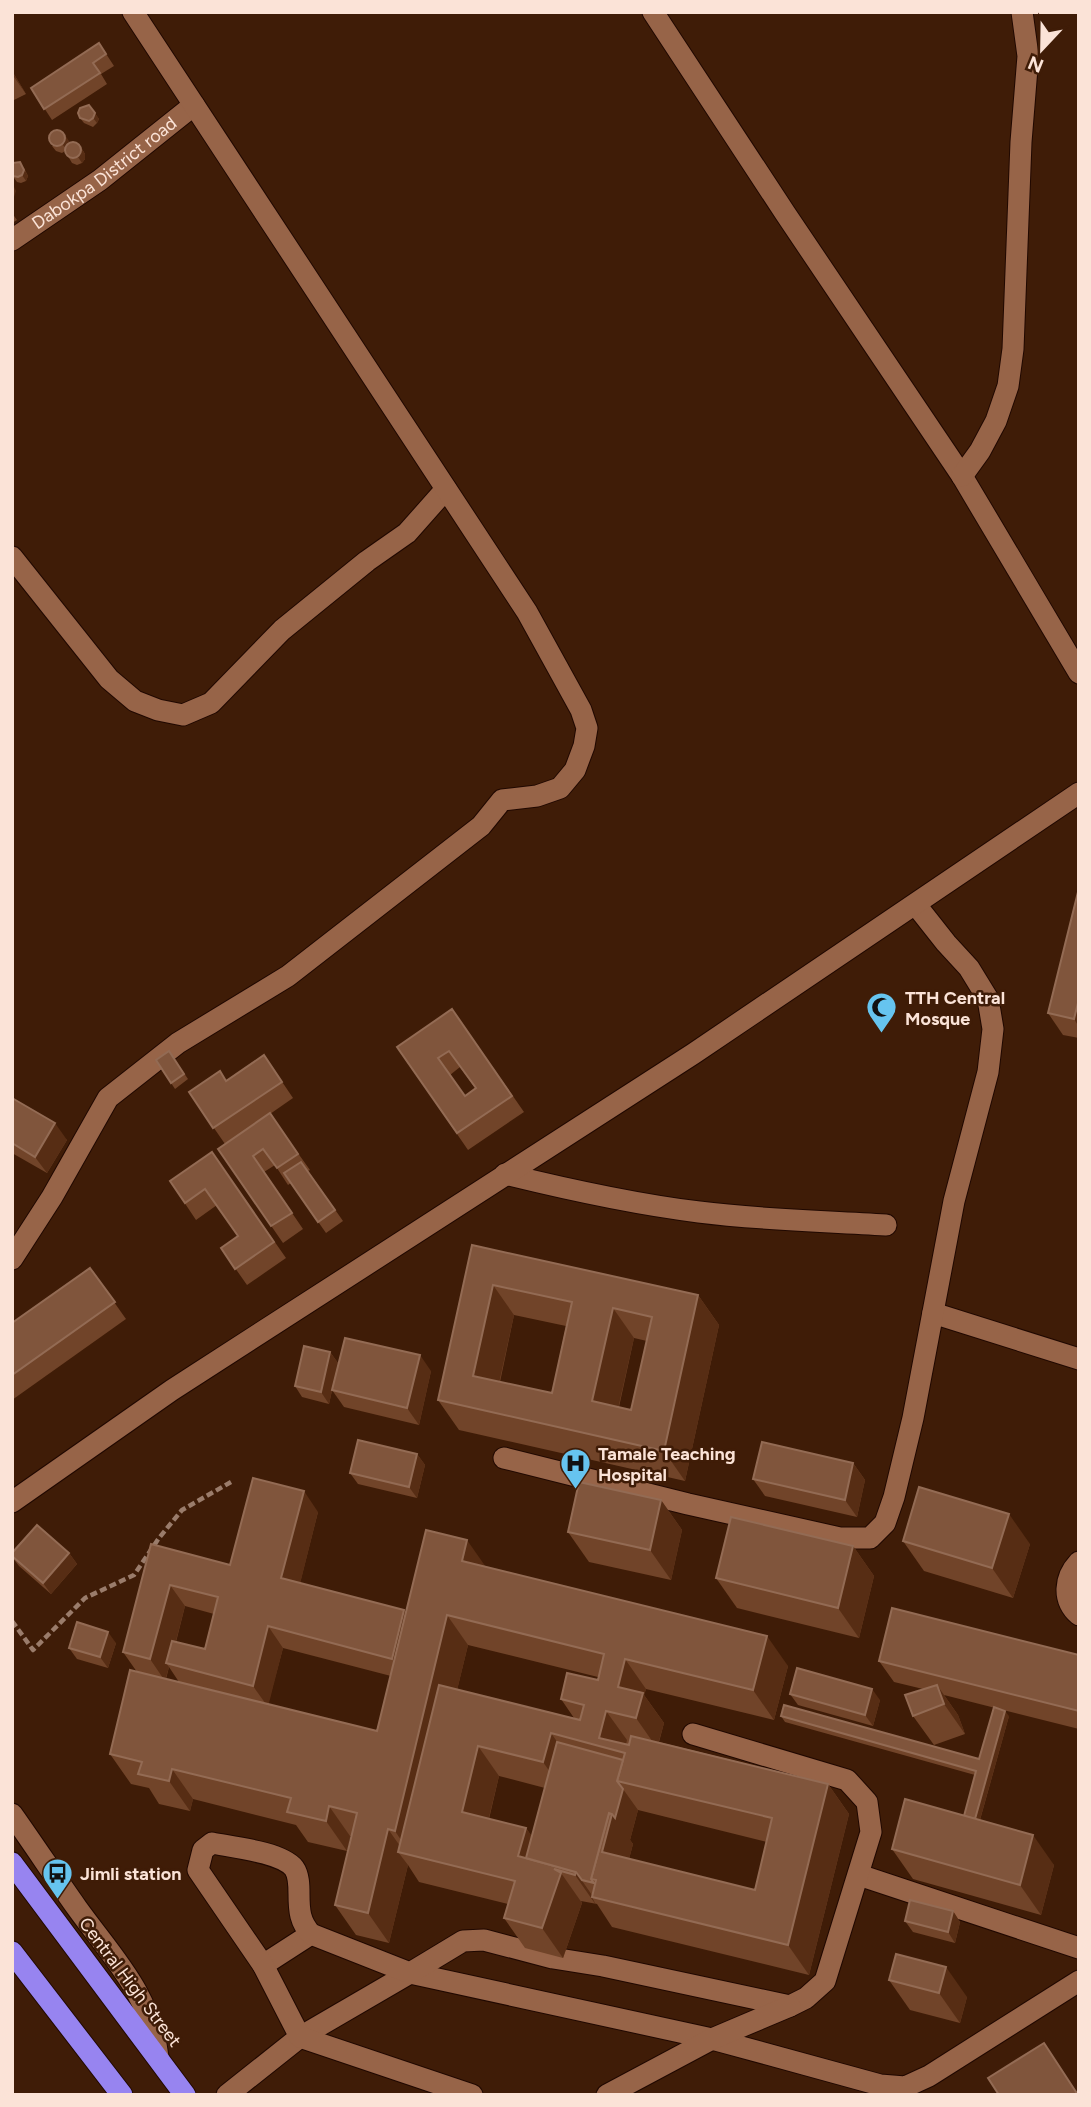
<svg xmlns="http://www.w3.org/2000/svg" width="1091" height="2107" font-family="Figtree,sans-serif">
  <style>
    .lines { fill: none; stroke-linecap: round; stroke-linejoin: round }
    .minor-casing { stroke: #200800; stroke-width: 23 }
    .highway-casing { stroke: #200800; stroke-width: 23 }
    .path { stroke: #9a7c6b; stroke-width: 4.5; stroke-dasharray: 7 3.5; stroke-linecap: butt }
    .minor { stroke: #976448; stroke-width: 21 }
    .highway { stroke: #9784f0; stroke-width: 21 }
    .wall { fill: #714429; fill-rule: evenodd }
    .shaded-wall { fill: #572d14 }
    .building { fill: #80553c; stroke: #936b54; stroke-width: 2; fill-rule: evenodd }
    .labels { text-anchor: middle; stroke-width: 5; stroke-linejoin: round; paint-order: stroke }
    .street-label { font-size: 18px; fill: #fbe3d7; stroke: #3f1c07 }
    .poi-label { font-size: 18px; font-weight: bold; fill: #fbe3d7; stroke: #3f1c07; text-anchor: start }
  </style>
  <rect width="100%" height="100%" fill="#3f1c07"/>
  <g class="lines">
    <defs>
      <g id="minor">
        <path d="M653 12 785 213 962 476 1079 673"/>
        <path id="s1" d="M12 240 100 180 194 105"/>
        <path d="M962 476 980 451 996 421 1008 386 1013 349 1021 142 1028 56 1022 12"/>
        <path d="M12 557 109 679 135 701 158 710 183 715 211 703 282 630 367 561 407 533 446 489"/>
        <path d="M505 1174C570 1190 634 1204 699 1212 761 1220 824 1221 886 1225"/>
        <path d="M12 1259 52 1197 108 1098 178 1043 288 976 481 826 502 800 537 796 560 788 575 770 584 746 587 728 581 710 527 612 133 12"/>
        <path d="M933 1313 1079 1359"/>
        <path d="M504 1458 688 1504 840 1538H870L885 1523 894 1497 913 1418 954 1201 988 1072 993 1029 988 999 969 968 946 943 916 905"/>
        <path d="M12 1502 172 1390 693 1054 1079 793"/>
        <path d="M1079 1562C1064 1578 1062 1600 1079 1615"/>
        <path d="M12 1814C34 1845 55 1877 77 1908 113 1958 150 1993 158 2057"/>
        <path d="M859 1875 1079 1948"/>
        <path d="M263 1965 311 1934"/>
        <path d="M227 2095 300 2037 410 1973 712 2039 880 2085 905 2087 929 2076 1079 1981"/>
        <path d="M472 2095 300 2037 263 1965 198 1870 203 1850 212 1843C232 1847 281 1852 294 1868 299 1875 299 1886 299 1894 299 1911 300 1922 311 1934L410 1973 463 1941 484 1940 553 1958 603 1966 790 2006 806 1998 825 1981 871 1832 867 1802 847 1780 693 1734"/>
        <path d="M607 2095 712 2039 790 2006"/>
      </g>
      <g id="highway">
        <path d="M12 1863 185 2095"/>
        <path d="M12 1952 122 2095"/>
      </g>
    </defs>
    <use href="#minor" class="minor-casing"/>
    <use href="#highway" class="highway-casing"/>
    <path class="path" d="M12 1621 33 1650 85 1598 134 1575 159 1538 182 1510 231 1482"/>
    <use href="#minor" class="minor"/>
    <use href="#highway" class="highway"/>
  </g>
  <g class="wall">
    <path d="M99 43 114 66 101 74 107 84 52 120 31 88Z"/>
    <path d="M12 71 26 94 12 101Z"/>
    <path d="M89 105 99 119 97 123 93 127 84 123 80 118Z"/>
    <path d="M69 141V143L79 144 85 154V159L82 163 77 165 72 163 65 151 62 153 56 151 52 146Z"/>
    <path d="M24 168 28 176 26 181 21 183 17 182 12 175Z"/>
    <path d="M12 213 17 220 12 223Z"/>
    <path d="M1079 893V1038L1063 1035 1048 1013Z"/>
    <path d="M452 1009 524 1112 468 1150 397 1047ZM460 1067 475 1088 465 1096 450 1075Z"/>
    <path d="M169 1051 188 1079 175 1089 156 1060Z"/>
    <path d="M264 1055 293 1098 270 1114 310 1170 308 1171 343 1221 326 1233 291 1183 288 1185 275 1165 264 1172 303 1229 283 1243 218 1149 225 1144 189 1092 226 1081Z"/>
    <path d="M12 1098 67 1140 47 1173 12 1153Z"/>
    <path d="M212 1152 286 1258 247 1285 221 1248 238 1236 217 1205 196 1220 170 1181Z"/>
    <path d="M472 1245 698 1295 719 1325 685 1481 459 1430 438 1400ZM514 1315 566 1326 552 1393 500 1382ZM634 1338 647 1341 631 1410 619 1407Z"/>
    <path d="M90 1268 126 1319 12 1400V1323Z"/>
    <path d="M330 1352 338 1363 329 1404 302 1397 295 1386Z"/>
    <path d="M431 1371 419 1425 344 1407 332 1390Z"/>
    <path d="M417 1454 425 1465 417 1498 358 1484 350 1473Z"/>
    <path d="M853 1463 865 1480 857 1517 765 1496 753 1479Z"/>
    <path d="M661 1500 682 1530 671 1580 589 1562 568 1532Z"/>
    <path d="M318 1512 300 1583 404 1610 406 1613 486 1567 788 1666 774 1720 646 1689 644 1695 664 1723 659 1742 828 1784 849 1814 809 1975 612 1927 597 1904 581 1901 582 1903 563 1958 525 1948 504 1918 508 1904 419 1882 408 1865 389 1943 356 1935 335 1905 352 1836H350L347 1851 308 1842 296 1825 193 1799 190 1811 159 1804 149 1788 131 1784 110 1754 137 1672 123 1652 151 1544 230 1565ZM185 1606 214 1614 205 1649 176 1642ZM468 1645 598 1677V1680L561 1699 574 1718 457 1690ZM283 1648 391 1676 377 1731 268 1704ZM169 1667 179 1682 166 1679ZM499 1776 545 1788 532 1837 526 1828 489 1819ZM638 1810 767 1842 755 1890 629 1859 633 1844 630 1840Z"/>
    <path d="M903 1541 1030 1544 1013 1598 924 1571Z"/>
    <path d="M853 1546 874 1576 859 1638 737 1608 716 1578Z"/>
    <path d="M12 1553H69L77 1564 51 1594 19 1566 12 1557Z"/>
    <path d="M116 1643 108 1668 77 1659 69 1648Z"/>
    <path d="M1079 1655V1729L944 1695 958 1715 965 1734 934 1745 913 1716 923 1689 894 1682 879 1661Z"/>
    <path d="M790 1694 880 1700 873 1726 798 1705Z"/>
    <path d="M781 1716 979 1759 1009 1716 980 1820 1054 1865 1041 1915 913 1879 892 1849 964 1816 975 1775 785 1722Z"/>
    <path d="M953 1911 960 1922 955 1943 913 1932 905 1921Z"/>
    <path d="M889 1980 967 1997 960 2023 910 2010Z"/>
  </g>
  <g class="shaded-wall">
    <path d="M12 71 26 94 14 77Z"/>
    <path d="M95 113 99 119 97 123 93 118Z"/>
    <path d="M65 135 69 141 70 146 67 151 63 145Z"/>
    <path d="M81 148 85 154V159L82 163 78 157Z"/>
    <path d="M20 162 28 176 26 181 22 175Z"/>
    <path d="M12 183 16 191 14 197 12 195Z"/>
    <path d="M1079 999V1027L1074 1019Z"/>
    <path d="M55 1123 67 1140 47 1173 35 1157Z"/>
    <path d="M493 1285 514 1315 494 1406 473 1376Z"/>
    <path d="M698 1295 719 1325 685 1481 664 1451Z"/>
    <path d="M613 1308 634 1338 613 1431 592 1401Z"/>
    <path d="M330 1352 338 1363 329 1404 321 1392Z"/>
    <path d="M420 1355 431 1371 419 1425 407 1408Z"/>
    <path d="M417 1454 425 1465 417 1498 409 1487Z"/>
    <path d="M853 1463 865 1480 857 1517 845 1500Z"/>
    <path d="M304 1491 318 1512 296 1600 281 1578Z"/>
    <path d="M661 1500 682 1530 671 1580 650 1550Z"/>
    <path d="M1009 1514 1030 1544 1013 1598 992 1568Z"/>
    <path d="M467 1540 488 1570 462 1561Z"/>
    <path d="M853 1546 874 1576 859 1638 838 1608Z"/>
    <path d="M69 1553 77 1564 51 1594 43 1583Z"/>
    <path d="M170 1585 185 1606 170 1664 166 1663 169 1667 165 1681 150 1659Z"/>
    <path d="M404 1610 419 1632 407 1680 392 1659Z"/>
    <path d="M447 1615 468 1645 417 1856 411 1855 395 1831Z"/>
    <path d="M268 1626 283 1648 268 1707 253 1686Z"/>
    <path d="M108 1632 116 1643 108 1668 100 1657Z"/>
    <path d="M767 1636 788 1666 774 1720 753 1690Z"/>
    <path d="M625 1659 646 1689 644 1695 664 1723 657 1748 636 1718 618 1687Z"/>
    <path d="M937 1685 958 1715 965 1734 944 1704Z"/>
    <path d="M872 1689 880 1700 873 1726 865 1715Z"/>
    <path d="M606 1711 627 1740 624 1753 599 1738Z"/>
    <path d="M1005 1711 1009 1716 974 1841 971 1836Z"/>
    <path d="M551 1733 572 1763 564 1792 543 1762Z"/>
    <path d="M478 1746 499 1776 483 1842 462 1812Z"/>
    <path d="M172 1769 193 1799 190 1811 169 1781Z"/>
    <path d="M828 1784 849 1814 809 1975 788 1945Z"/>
    <path d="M623 1789 638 1810 630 1840 633 1844 623 1882 602 1852 612 1814Z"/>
    <path d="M329 1806 350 1836 347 1851 326 1821Z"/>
    <path d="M526 1828 547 1858 544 1869 518 1856Z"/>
    <path d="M388 1829 405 1853 398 1852 408 1865 389 1943 368 1913Z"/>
    <path d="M1033 1835 1054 1865 1041 1915 1020 1885Z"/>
    <path d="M576 1872 594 1898 592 1897 596 1905 575 1875Z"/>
    <path d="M561 1873 582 1903 563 1958 542 1928Z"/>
    <path d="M953 1911 960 1922 955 1943 948 1932Z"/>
    <path d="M946 1967 967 1997 960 2023 939 1993Z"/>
  </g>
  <g class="building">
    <path d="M99 43 106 54 93 63 100 73 44 109 31 88Z"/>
    <path d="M89 105 95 113 93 118 89 121 80 118 78 113 80 108Z"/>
    <circle cx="57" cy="138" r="8"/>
    <circle cx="73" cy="150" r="8"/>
    <path d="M20 162 24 170 22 175 18 177 13 176 12 163Z"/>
    <path d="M1078 892 1079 893V999L1074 1019 1048 1013Z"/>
    <path d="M452 1009 512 1096 457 1133 397 1047ZM449 1051 476 1088 465 1096 438 1058Z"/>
    <path d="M169 1051 184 1074 171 1083 156 1060Z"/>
    <path d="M264 1055 282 1082 213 1128 189 1092 220 1071 226 1081Z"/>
    <path d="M12 1098 55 1123 35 1157 12 1143Z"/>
    <path d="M270 1113 298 1154 277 1168 263 1149 253 1156 292 1213 271 1226 218 1149Z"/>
    <path d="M212 1152 274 1242 235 1269 221 1248 238 1236 205 1189 185 1203 170 1181Z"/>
    <path d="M301 1162 335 1210 318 1222 284 1173Z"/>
    <path d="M472 1245 698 1295 664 1451 438 1400ZM493 1285 572 1302 552 1393 473 1376ZM613 1308 652 1317 631 1410 592 1401Z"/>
    <path d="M90 1268 115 1302 12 1375V1323Z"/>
    <path d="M345 1338 420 1355 407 1408 332 1390Z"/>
    <path d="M304 1346 330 1352 321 1392 295 1386Z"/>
    <path d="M358 1440 417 1454 409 1487 350 1473Z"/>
    <path d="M762 1442 853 1463 845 1500 753 1479Z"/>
    <path d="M253 1478 304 1491 281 1578 404 1610 392 1659 268 1626 253 1686 166 1663 172 1641 205 1649 218 1597 170 1585 150 1659 123 1652 151 1544 230 1565Z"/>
    <path d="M579 1482 661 1500 650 1550 568 1532Z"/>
    <path d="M919 1487 1009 1514 992 1568 903 1541Z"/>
    <path d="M731 1517 853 1546 838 1608 716 1578Z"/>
    <path d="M37 1525 69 1553 43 1583 12 1556V1553Z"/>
    <path d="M426 1530 467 1540 462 1561 767 1636 753 1690 625 1659 618 1687 643 1693 636 1718 606 1711 599 1738 629 1745 631 1736 828 1784 788 1945 592 1897 596 1880 591 1879 609 1813 612 1814 602 1852 755 1890 772 1818 617 1781 625 1753 551 1733 543 1762 478 1746 462 1812 526 1828 518 1856 576 1872 575 1875 554 1869 561 1873 542 1928 504 1918 515 1881 398 1852 439 1685 580 1720 584 1705 561 1699 567 1673 598 1680 604 1654 447 1615 395 1831 388 1829 368 1913 335 1905 357 1813 329 1806 326 1821 287 1812 291 1798 172 1769 169 1781 138 1774 142 1762 110 1754 130 1670 377 1731Z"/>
    <path d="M892 1608 1079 1655V1711L879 1661Z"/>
    <path d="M77 1622 108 1632 100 1657 69 1648Z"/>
    <path d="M797 1668 872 1689 865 1715 790 1694Z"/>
    <path d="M937 1685 944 1704 913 1716 905 1695Z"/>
    <path d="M784 1705 979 1759 994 1707 1005 1711 975 1819 964 1816 976 1771 781 1716Z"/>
    <path d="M557 1742 623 1760 617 1781 623 1789 615 1818 612 1814 609 1813 591 1879 594 1883 582 1880 576 1872 526 1858Z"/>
    <path d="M905 1799 1033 1835 1020 1885 892 1849Z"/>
    <path d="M910 1900 953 1911 948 1932 905 1921Z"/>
    <path d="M896 1954 946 1967 939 1993 889 1980Z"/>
    <path d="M1044 2043 1078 2095H999L988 2078Z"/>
  </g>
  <defs>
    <symbol id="mosque-pin" viewBox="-11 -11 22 30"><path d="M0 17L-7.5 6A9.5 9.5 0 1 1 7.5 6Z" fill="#66c4ef" stroke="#3f1c07"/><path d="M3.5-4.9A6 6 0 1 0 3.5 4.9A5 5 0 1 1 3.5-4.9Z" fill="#111"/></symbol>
    <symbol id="hospital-pin" viewBox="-11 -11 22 30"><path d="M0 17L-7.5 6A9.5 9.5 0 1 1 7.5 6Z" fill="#66c4ef" stroke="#3f1c07"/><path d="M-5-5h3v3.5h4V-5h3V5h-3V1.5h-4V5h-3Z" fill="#111"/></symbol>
    <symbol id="bus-pin" viewBox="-11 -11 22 30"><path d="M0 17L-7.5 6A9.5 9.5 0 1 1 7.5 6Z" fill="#66c4ef" stroke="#3f1c07"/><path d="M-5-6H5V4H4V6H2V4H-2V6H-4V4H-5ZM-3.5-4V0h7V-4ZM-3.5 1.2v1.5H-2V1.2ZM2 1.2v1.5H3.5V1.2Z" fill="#111"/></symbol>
  </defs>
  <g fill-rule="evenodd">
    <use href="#mosque-pin" x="864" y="990" width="35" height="47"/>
    <use href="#hospital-pin" x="558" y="1446" width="35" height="47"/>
    <use href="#bus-pin" x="40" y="1856" width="35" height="47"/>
  </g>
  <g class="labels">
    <g class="street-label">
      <text dy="6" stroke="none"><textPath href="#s1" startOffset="114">Dabokpa District road</textPath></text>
      <text transform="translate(130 1982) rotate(53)" y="6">Central High Street</text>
    </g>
    <g class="poi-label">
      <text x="905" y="1004">TTH Central<tspan x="905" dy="21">Mosque</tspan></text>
      <text x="598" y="1460">Tamale Teaching<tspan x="598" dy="21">Hospital</tspan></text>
      <text x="80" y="1880">Jimli station</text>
    </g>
  </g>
  <rect width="1091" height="2107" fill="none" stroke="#fbe3d7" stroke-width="28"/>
  <g transform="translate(1042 49) rotate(202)" stroke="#3f1c07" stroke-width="5" paint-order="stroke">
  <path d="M0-5L12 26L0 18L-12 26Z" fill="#fbe3d7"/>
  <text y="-10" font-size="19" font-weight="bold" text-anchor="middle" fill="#fbe3d7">N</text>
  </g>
</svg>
